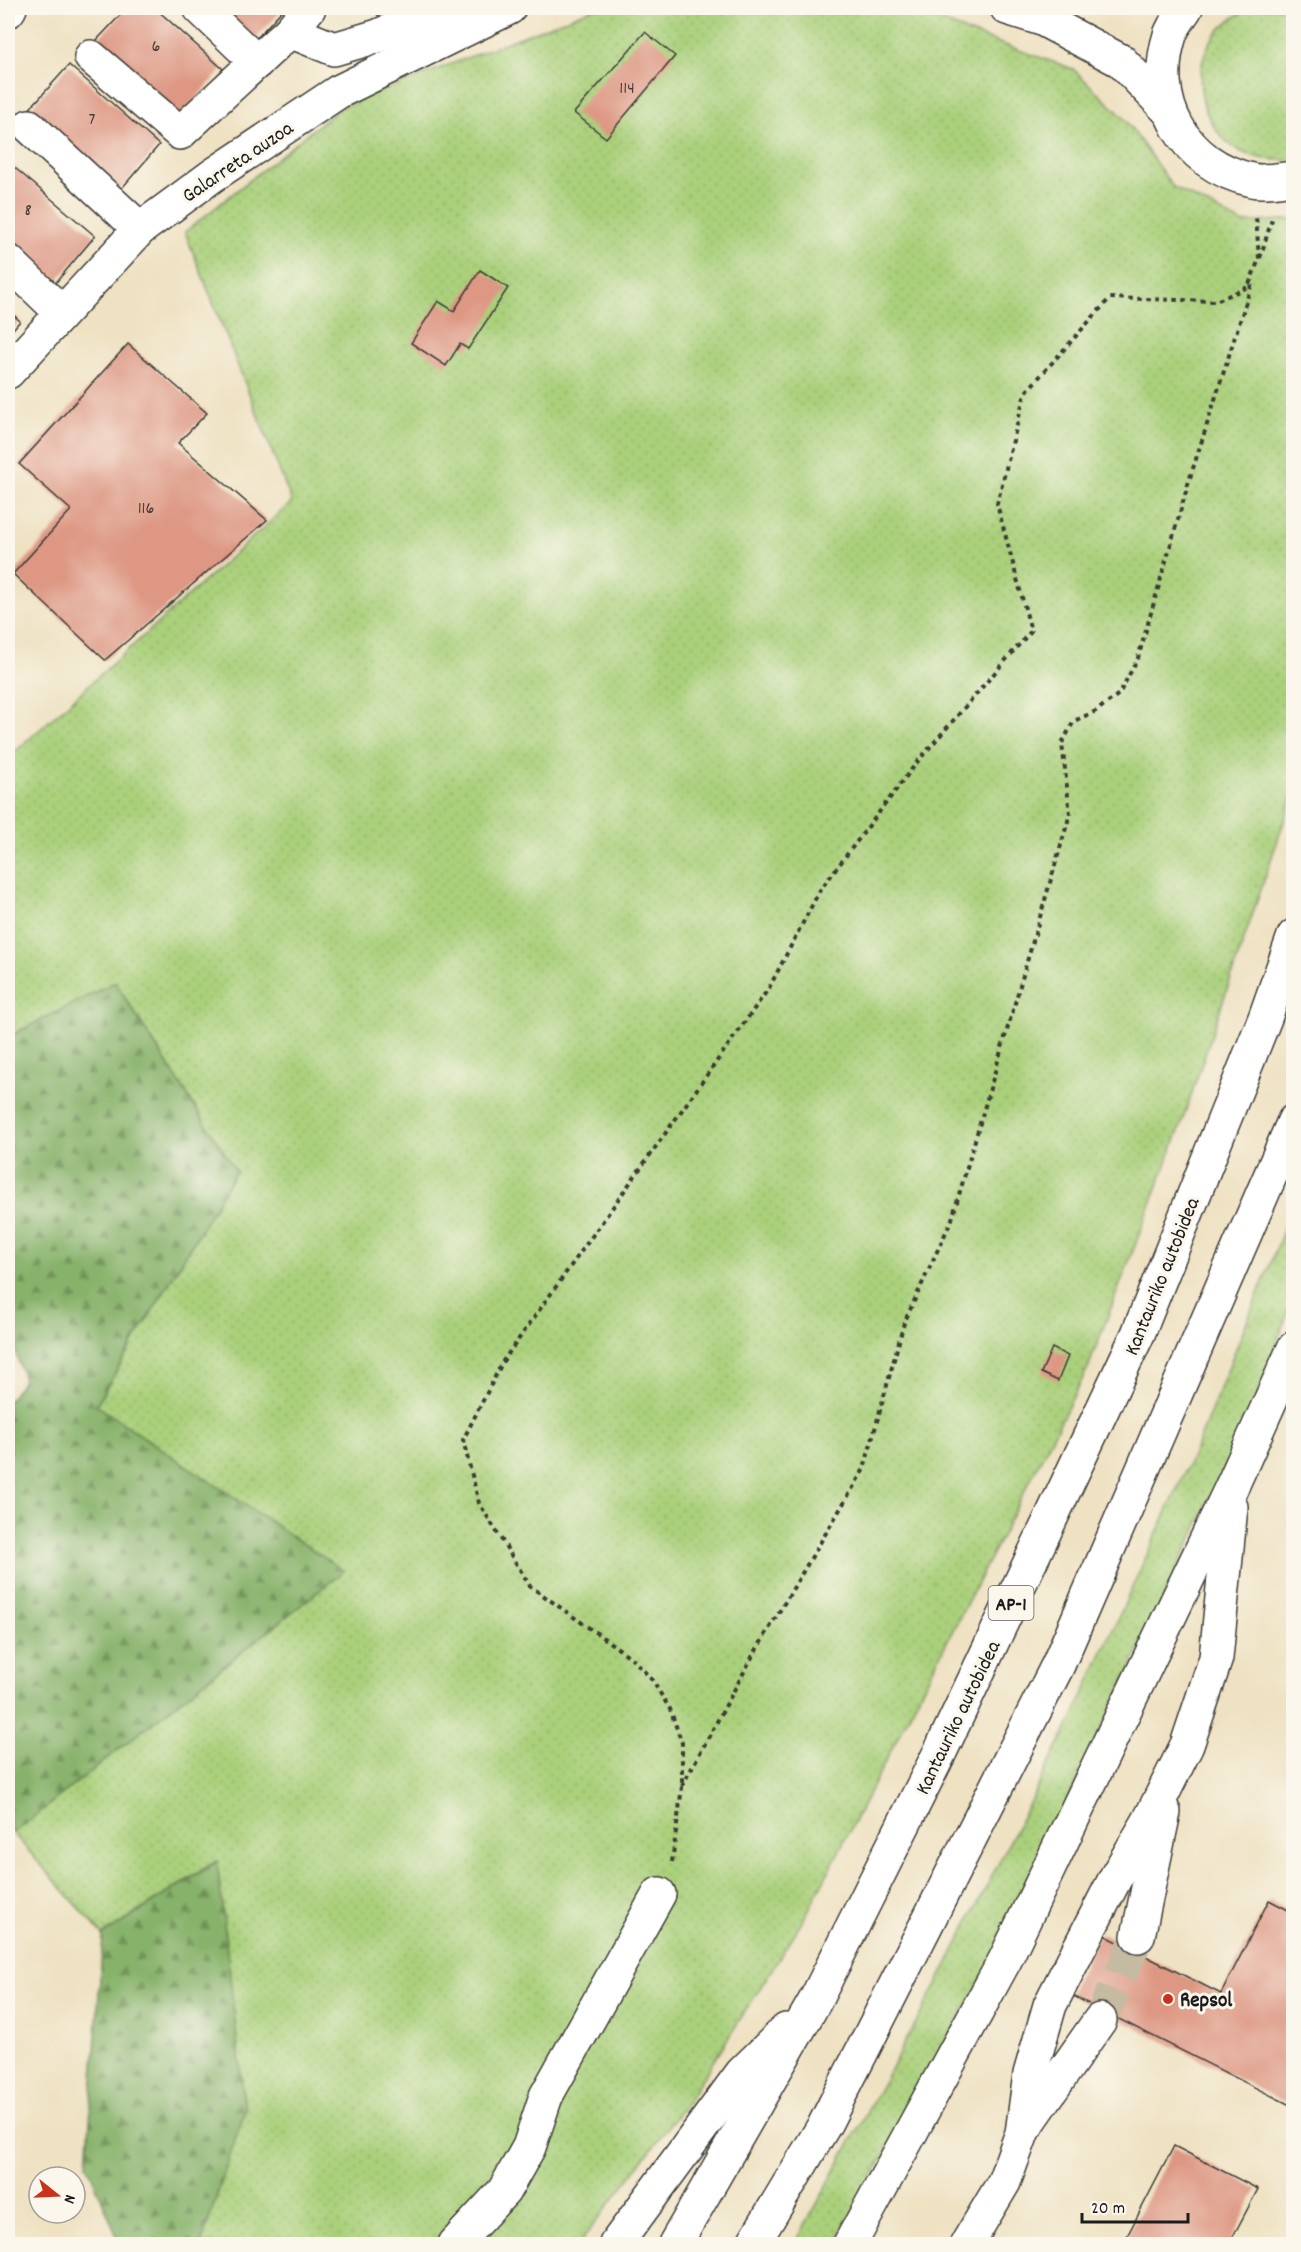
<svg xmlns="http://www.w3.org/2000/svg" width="1301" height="2252" font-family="Dekko,sans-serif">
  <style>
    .grass { fill: url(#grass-dots); stroke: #63764c; stroke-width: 1.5 }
    .forest { fill: url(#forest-firs); stroke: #526744; stroke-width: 1.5 }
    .building { fill: #dd9783 }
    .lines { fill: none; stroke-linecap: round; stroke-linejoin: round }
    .minor-tunnel { stroke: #c5baa2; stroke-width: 33; stroke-dasharray: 33 16; stroke-linecap: butt }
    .minor-casing { stroke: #3c3a35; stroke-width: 36 }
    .major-casing { stroke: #3c3a35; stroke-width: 36 }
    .highway-casing { stroke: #3c3a35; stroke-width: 36 }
    .path { stroke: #3c3a35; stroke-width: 4; stroke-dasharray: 4.5 4.5; stroke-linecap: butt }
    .minor { stroke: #fff; stroke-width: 33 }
    .major { stroke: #fff; stroke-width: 33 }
    .highway { stroke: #fff; stroke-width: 33 }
    .poi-dot { fill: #c8321e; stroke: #fbf7ec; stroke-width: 2 }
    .labels { text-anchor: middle; stroke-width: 6; stroke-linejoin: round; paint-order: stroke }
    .number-label { font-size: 18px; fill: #4c3b36 }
    .shield { fill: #fbf7ec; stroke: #5f5e5a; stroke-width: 1.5 }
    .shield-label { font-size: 20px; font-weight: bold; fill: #1c1c1c }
    .street-label { font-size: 21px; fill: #1c1c1c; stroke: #fbf7ec }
    .poi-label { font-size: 21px; font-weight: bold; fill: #1c1c1c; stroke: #fbf7ec; text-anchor: start }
  </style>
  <defs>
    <pattern id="grass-dots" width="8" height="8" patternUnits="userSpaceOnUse" patternTransform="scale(1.5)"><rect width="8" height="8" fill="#aad07b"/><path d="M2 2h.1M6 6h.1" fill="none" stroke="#92b26a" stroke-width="1.8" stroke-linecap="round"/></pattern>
    <pattern id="forest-firs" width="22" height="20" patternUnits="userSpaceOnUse" patternTransform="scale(1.5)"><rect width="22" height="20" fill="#87b26b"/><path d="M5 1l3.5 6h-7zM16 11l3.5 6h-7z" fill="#6e9057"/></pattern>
  </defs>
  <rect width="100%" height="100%" fill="#fbf7ec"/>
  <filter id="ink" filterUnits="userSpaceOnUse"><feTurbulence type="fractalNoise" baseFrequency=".0167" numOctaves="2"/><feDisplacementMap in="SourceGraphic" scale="12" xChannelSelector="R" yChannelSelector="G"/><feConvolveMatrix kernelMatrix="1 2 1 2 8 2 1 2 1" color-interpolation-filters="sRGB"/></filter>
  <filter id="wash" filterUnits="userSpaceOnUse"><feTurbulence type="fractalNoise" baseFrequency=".008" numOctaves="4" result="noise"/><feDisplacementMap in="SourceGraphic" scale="24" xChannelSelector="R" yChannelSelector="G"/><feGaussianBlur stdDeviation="1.35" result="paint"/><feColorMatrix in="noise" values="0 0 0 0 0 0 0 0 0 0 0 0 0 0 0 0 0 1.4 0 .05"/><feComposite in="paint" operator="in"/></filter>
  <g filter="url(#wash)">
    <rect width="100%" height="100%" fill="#efe2c3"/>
    <g class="grass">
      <path d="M595 8H911L968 32 1073 69 1124 118 1173 187 1242 223 1293 219V795L1180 1128 1088 1368 804 1919 688 2101 579 2244H201L245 2110 216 1861 103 1935 13 1833 343 1571 96 1405 236 1171 115 982 8 1037V758L292 502 185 232 341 107Z"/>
      <path d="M1251 8H1293L1294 159 1289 160C1272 160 1256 159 1240 151 1200 130 1188 70 1215 35 1225 22 1237 14 1251 8Z"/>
      <path d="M1293 1207V1299L1249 1417 998 1948 835 2244H795L938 1982 1074 1715 1198 1443Z"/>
    </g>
    <g class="forest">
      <path d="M115 982 236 1171 96 1405 344 1571 13 1833 8 1828V1401L24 1380 8 1327V1037Z"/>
      <path d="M217 1861 245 2110 201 2244H120L87 2164 103 1935Z"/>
    </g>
    <g id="blocks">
      <g class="building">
        <path d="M127 8H155L223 69 176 120 93 44Z"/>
        <path d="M216 8H284L254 41Z"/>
        <path d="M371 8H407L389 26Z"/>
        <path d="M645 32 675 56 606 138 574 113Z"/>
        <path d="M69 65 159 145 116 195 25 114Z"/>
        <path d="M8 162 95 236 53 286 8 247Z"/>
        <path d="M480 270 508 288 468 349 460 344 446 366 411 343 438 301 454 311Z"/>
        <path d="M8 310 20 321 8 335Z"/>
        <path d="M128 344 207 413 178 443 267 520 105 660 13 574 71 510 19 464Z"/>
        <path d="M1052 1348 1068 1356 1058 1381 1041 1373Z"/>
        <path d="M1269 1900 1294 1913V2107L1069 1994 1100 1933 1221 1994Z"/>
        <path d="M1174 2146 1258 2189 1229 2244H1123Z"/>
      </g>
    </g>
  </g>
  <g filter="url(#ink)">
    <use href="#blocks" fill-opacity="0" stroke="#3c3a35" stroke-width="1.5"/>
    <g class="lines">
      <path class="minor-tunnel" d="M1100 2020 1138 1936"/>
      <defs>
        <g id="minor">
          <path d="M200 8 257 62"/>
          <path d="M290 31 334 49 378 36 441 8"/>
          <path d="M91 57 180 133 290 31 309 8"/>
          <path d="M29 126 140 229"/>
          <path d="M8 261 62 313"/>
          <path d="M8 372 140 229 212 176 338 92 509 8"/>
          <path d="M1138 1936 1164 1812"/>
          <path d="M1026 2126 1100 2020"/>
          <path d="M455 2244 504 2191 529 2147 546 2096 659 1894"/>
          <path d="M850 2244 1005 1960 1233 1484 1294 1348"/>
          <path d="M967 2244 1004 2182 1022 2133 1030 2074 1050 2005 1116 1877 1150 1819 1187 1745 1216 1658 1231 1507"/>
        </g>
        <g id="major">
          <path d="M1007 8 1042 19 1121 61 1169 111"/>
          <path d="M1186 8C1181 16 1173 26 1170 35 1149 101 1183 165 1252 180 1264 183 1281 179 1294 178"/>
          <path d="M8 11 10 8"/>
        </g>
        <g id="highway">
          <path d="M616 2244 742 2073 786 2030"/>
          <path d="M675 2244 815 2001 941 1750 1061 1497 1138 1334 1265 1018 1294 936"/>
          <path d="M753 2244 825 2124 1058 1665 1294 1121"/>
        </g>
      </defs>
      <use href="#minor" class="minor-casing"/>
      <use href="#major" class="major-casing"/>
      <use href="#highway" class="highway-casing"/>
      <g class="path">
        <path d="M1260 258 1273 216"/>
        <path d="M682 1786 751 1659 864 1469 904 1323 952 1219 1070 814 1062 743 1074 721 1096 711 1119 694 1138 658 1189 481 1253 280"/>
        <path d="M672 1862 682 1787V1743L670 1709 652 1680 633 1659 530 1586 479 1503 463 1440 503 1361 769 988 820 890 918 761 1031 631 997 504 1025 393 1110 298 1216 301 1248 287 1259 259 1256 216"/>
      </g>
      <use href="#minor" class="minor"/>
      <use href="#major" class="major"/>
      <use href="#highway" class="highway"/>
    </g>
  </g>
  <circle class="poi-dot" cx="1168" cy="1999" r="6"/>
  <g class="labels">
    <g class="number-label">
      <text x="156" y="51">6</text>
      <text x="627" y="93">114</text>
      <text x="92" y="124">7</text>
      <text x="28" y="215">8</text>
      <text x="146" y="513">116</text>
    </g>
    <rect class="shield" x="988.5" y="1586" width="45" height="34" rx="4.5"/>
    <g class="shield-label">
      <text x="1011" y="1610">AP-1</text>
    </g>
    <g class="street-label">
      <text transform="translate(237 161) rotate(-34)" y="7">Galarreta auzoa</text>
      <text transform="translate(1161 1276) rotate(-68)" y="7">Kantauriko autobidea</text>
      <text transform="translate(957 1717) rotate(-64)" y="7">Kantauriko autobidea</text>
    </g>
    <g class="poi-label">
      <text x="1180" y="2006">Repsol</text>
    </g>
  </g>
  <rect width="1301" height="2252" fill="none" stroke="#fbf7ec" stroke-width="30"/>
  <g transform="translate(57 2195) rotate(108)"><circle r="28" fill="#fbf7ec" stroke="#a29f99" stroke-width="1.5"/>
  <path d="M0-4.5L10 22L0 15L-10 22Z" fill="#c8321e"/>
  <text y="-9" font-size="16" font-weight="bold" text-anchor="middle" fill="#1c1c1c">N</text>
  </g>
  <path d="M1082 2213v9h106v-9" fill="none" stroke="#1c1c1c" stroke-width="3"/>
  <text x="1091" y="2213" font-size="18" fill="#1c1c1c" stroke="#fbf7ec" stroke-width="4.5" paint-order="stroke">20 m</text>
</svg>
